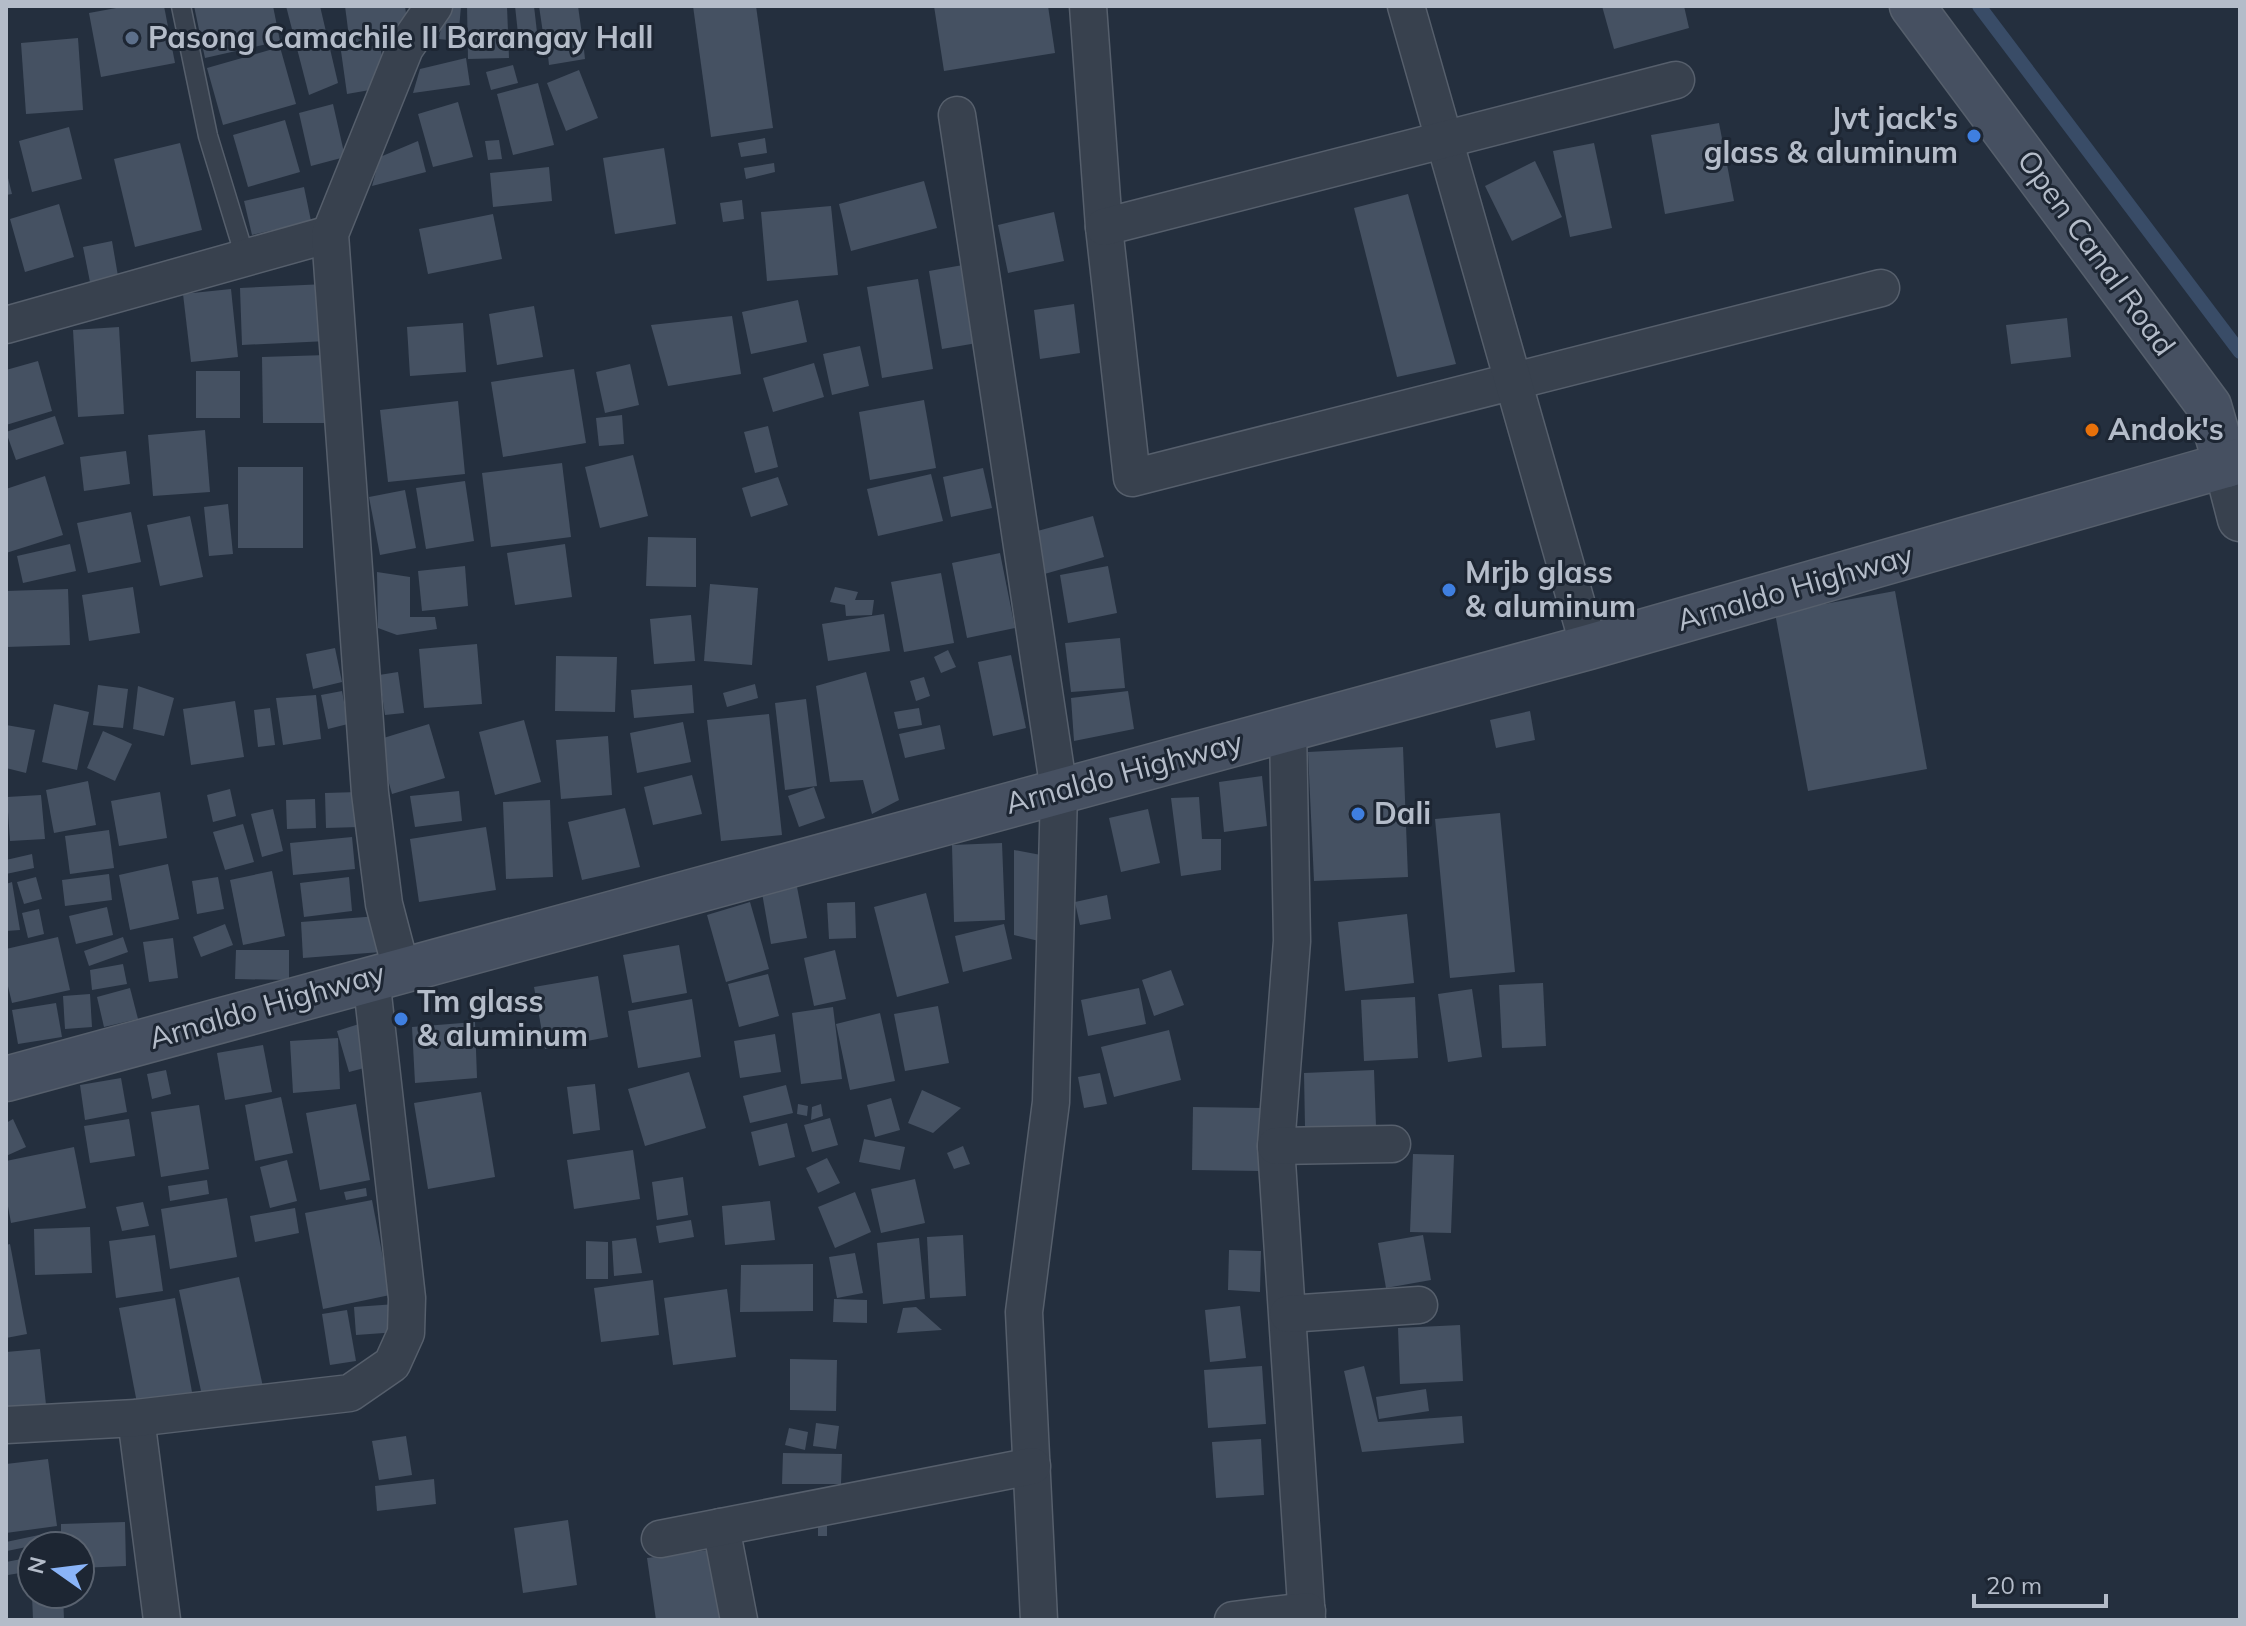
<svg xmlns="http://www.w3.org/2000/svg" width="2246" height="1626" font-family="Mulish,sans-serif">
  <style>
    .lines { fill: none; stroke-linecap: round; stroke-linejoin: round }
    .stream { stroke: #394c67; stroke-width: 14 }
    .building { fill: #455162 }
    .service-casing { stroke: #565f6c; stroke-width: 21 }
    .minor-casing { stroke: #565f6c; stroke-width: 39 }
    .tertiary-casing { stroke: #565f6c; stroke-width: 47 }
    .secondary-casing { stroke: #565f6c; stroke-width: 47 }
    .service { stroke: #38414e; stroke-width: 18 }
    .minor { stroke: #38414e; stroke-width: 36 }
    .tertiary { stroke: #38414e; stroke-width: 44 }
    .secondary { stroke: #465061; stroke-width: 44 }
    .service-dot { fill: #5c6f8a; stroke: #1d2633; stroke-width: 3 }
    .shop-dot { fill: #3f7fe0; stroke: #1d2633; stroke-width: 3 }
    .food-dot { fill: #e8710a; stroke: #1d2633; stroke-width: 3 }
    .labels { text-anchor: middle; stroke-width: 6; stroke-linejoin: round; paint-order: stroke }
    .poi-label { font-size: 30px; font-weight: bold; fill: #b4bcc9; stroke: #1d2633; text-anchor: start }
    .street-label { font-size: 30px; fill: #b4bcc9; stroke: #1d2633 }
  </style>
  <rect width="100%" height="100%" fill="#242f3e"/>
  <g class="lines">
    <path class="stream" d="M1979 6 2240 352"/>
  </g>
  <g class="building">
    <path d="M127 6H164L175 63 101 77 89 13Z"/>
    <path d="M194 6H273L280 41 205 58Z"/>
    <path d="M286 6H320L338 83 309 95Z"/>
    <path d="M345 6H405L409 36 350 45Z"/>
    <path d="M456 6H461L458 41 438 39 447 11Z"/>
    <path d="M467 6H507L509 58 468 59Z"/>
    <path d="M515 6H534L538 41 519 43Z"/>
    <path d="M539 6H578L582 35 544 40Z"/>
    <path d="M693 6H756L773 128 711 137Z"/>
    <path d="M934 6H1048L1055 53 944 71Z"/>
    <path d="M1602 6H1684L1689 28 1614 49Z"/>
    <path d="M78 38 83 110 26 114 21 43Z"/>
    <path d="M583 41 585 59 549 65 547 47Z"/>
    <path d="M380 45 387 87 347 94 341 51Z"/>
    <path d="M280 47 296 104 223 125 207 68Z"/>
    <path d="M466 58 470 85 413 93 420 69Z"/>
    <path d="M513 65 518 83 491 90 486 72Z"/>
    <path d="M579 70 598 118 566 131 547 83Z"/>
    <path d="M538 83 554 145 513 155 497 94Z"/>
    <path d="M458 102 473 157 433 167 418 114Z"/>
    <path d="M333 104 345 157 311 166 299 113Z"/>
    <path d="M285 120 300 172 248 187 233 135Z"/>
    <path d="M1719 123 1734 201 1665 214 1651 135Z"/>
    <path d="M69 127 82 179 32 192 19 141Z"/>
    <path d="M765 138 767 153 741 157 738 143Z"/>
    <path d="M499 140 502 159 488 160 485 141Z"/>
    <path d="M418 141 426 172 372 186 380 157Z"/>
    <path d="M180 143 202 230 135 247 114 159Z"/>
    <path d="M1594 143 1612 228 1570 237 1553 151Z"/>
    <path d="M664 148 676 224 615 234 603 158Z"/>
    <path d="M1535 161 1562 217 1512 241 1485 186Z"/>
    <path d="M774 163 775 172 746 179 744 168Z"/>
    <path d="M549 167 552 201 493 207 490 173Z"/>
    <path d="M6 170 12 194 6 195Z"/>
    <path d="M924 181 937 228 851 251 839 204Z"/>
    <path d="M304 187 311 221 252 235 244 201Z"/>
    <path d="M1408 194 1456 364 1397 377 1354 208Z"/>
    <path d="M742 200 744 219 723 222 720 203Z"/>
    <path d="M59 204 74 257 25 272 10 219Z"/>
    <path d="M831 206 838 275 767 281 761 212Z"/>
    <path d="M1054 212 1064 261 1008 273 998 225Z"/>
    <path d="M493 214 502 259 428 274 419 229Z"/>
    <path d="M112 241 119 282 91 287 83 247Z"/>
    <path d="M963 265 977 343 942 349 929 271Z"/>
    <path d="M918 279 933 369 882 378 867 287Z"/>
    <path d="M326 284 328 341 242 345 240 288Z"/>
    <path d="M231 289 238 357 191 362 183 294Z"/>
    <path d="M798 300 807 342 751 354 742 312Z"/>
    <path d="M1074 304 1080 353 1040 359 1034 310Z"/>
    <path d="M534 306 543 357 497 365 489 314Z"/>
    <path d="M732 316 741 374 668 386 651 325Z"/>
    <path d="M2067 318 2071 357 2011 364 2006 325Z"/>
    <path d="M463 323 466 372 410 376 407 327Z"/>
    <path d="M119 327 124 414 78 417 73 330Z"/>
    <path d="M860 346 869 386 832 395 823 354Z"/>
    <path d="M327 355V423H263L262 357Z"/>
    <path d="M38 361 52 411 6 425V370Z"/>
    <path d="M814 363 824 397 773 412 763 378Z"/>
    <path d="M630 364 639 405 605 413 596 372Z"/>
    <path d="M574 369 586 443 503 457 491 382Z"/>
    <rect x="196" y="371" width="44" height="47"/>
    <path d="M924 400 936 468 870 480 859 412Z"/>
    <path d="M458 401 465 474 388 482 380 410Z"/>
    <path d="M622 415 624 444 599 446 596 418Z"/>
    <path d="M55 416 64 444 16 460 6 432Z"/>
    <path d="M768 426 778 467 755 473 744 432Z"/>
    <path d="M205 430 210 492 153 496 148 435Z"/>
    <path d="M126 451 130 484 84 491 80 457Z"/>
    <path d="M633 455 648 516 600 528 585 467Z"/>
    <path d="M562 463 571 537 491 547 482 473Z"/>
    <rect x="238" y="467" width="65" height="81"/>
    <path d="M983 468 992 508 951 517 943 477Z"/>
    <path d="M931 474 943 521 878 536 867 489Z"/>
    <path d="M45 476 63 535 6 553V489Z"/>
    <path d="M778 477 788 505 751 517 742 488Z"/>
    <path d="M465 481 474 541 426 549 416 488Z"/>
    <path d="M405 490 416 548 380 555 369 497Z"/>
    <path d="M228 504 233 554 209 556 204 507Z"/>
    <path d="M131 512 141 562 88 573 77 523Z"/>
    <path d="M190 516 203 577 160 586 147 525Z"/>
    <path d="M1093 516 1104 557 1041 575 1030 533Z"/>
    <path d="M648 537 696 538V587L646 586Z"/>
    <path d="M70 544 76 571 23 583 17 556Z"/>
    <path d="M565 544 572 597 515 605 507 553Z"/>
    <path d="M1000 553 1015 628 967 638 952 563Z"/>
    <path d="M465 566 468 606 422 611 418 571Z"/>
    <path d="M1108 566 1117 613 1068 623 1060 575Z"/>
    <path d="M377 572 410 577V617H435L437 629 397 635 378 628Z"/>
    <path d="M941 573 954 643 904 652 891 582Z"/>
    <path d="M710 584 758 588 752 665 704 661Z"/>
    <path d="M133 587 140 633 89 641 82 595Z"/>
    <path d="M835 587 858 592 855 600H874L872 615 846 616 845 605 830 602Z"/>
    <path d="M68 589 70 645 6 647V591Z"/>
    <path d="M1895 591 1927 769 1808 791 1775 613Z"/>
    <path d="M884 614 890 651 828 661 822 624Z"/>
    <path d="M691 615 695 661 654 664 650 619Z"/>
    <path d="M1120 638 1125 688 1071 692 1065 643Z"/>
    <path d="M477 644 482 704 424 708 419 649Z"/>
    <path d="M335 648 342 682 313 689 306 654Z"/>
    <path d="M948 650 956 667 941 673 934 657Z"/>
    <path d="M1011 655 1026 728 993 736 978 662Z"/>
    <path d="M556 656 617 657 615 712 555 711Z"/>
    <path d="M398 672 404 713 385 715 379 675Z"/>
    <path d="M866 672 899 800 872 814 863 780 830 782 816 686Z"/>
    <path d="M924 677 930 696 916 701 910 681Z"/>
    <path d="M755 684 758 698 727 707 723 693Z"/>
    <path d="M98 685 128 689 123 728 93 725Z"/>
    <path d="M692 685 694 713 634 718 631 690Z"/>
    <path d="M138 686 174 698 164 736 133 729Z"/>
    <path d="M342 691 348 724 328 729 321 695Z"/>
    <path d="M1128 691 1134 729 1074 741 1071 698Z"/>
    <path d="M316 695 321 739 283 745 276 698Z"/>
    <path d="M806 699 817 786 785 790 775 703Z"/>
    <path d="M235 701 244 757 191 765 183 709Z"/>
    <path d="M54 704 89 712 77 770 42 762Z"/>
    <path d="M270 708 275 745 258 747 254 710Z"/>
    <path d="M919 708 922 725 898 729 894 712Z"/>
    <path d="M1530 711 1535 740 1496 748 1490 720Z"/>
    <path d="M769 714 782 835 721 841 707 720Z"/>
    <path d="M524 720 541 782 495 795 479 732Z"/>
    <path d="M683 722 691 762 637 773 630 733Z"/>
    <path d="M429 724 445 778 392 794 377 740Z"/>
    <path d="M6 725 35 730 26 773 6 768Z"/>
    <path d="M940 725 945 749 905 758 899 734Z"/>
    <path d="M103 731 132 744 115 781 87 768Z"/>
    <path d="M608 736 612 795 561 799 556 740Z"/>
    <path d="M1403 747 1408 877 1314 881 1308 752Z"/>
    <path d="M692 775 702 814 653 825 644 787Z"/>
    <path d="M1262 776 1267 826 1224 832 1219 782Z"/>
    <path d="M88 781 96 825 54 833 46 790Z"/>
    <path d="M814 787 825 818 799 827 788 796Z"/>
    <path d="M230 789 236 816 213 822 207 795Z"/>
    <path d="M459 791 462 821 415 827 410 796Z"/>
    <path d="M160 792 167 838 119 846 111 801Z"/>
    <path d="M358 792 359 827 326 828 325 793Z"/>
    <path d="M41 795 45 839 10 841 7 797Z"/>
    <path d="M1199 797 1202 839H1221V870L1181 876 1171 798Z"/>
    <path d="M315 799 316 828 287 829 286 800Z"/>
    <path d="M550 800 553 877 506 879 503 802Z"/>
    <path d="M625 808 640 867 582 880 568 822Z"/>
    <path d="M273 809 283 851 262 857 251 814Z"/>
    <path d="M1148 809 1160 863 1121 872 1109 818Z"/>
    <path d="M1500 813 1515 972 1450 978 1435 819Z"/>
    <path d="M243 824 254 862 225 870 213 832Z"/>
    <path d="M486 827 496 890 419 902 410 839Z"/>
    <path d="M109 830 114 868 70 874 65 836Z"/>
    <path d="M352 837 355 869 293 875 290 843Z"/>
    <path d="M1002 843 1005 920 954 922 952 845Z"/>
    <path d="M1014 850 1041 855 1043 942 1014 935Z"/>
    <path d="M32 854 34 868 6 874V860Z"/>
    <path d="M168 864 179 919 130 930 119 875Z"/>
    <path d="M272 871 285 936 243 945 230 880Z"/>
    <path d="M109 874 112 900 65 906 62 880Z"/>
    <path d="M36 877 42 899 24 904 17 882Z"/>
    <path d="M218 877 224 909 197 914 192 881Z"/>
    <path d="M349 877 352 911 304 917 300 883Z"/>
    <path d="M12 882 20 930 6 931V884Z"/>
    <path d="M797 887 807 938 771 944 762 893Z"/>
    <path d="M926 893 949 983 897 997 874 907Z"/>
    <path d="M1107 895 1111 919 1080 925 1075 902Z"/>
    <path d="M750 902 769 969 726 982 707 915Z"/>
    <path d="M855 902 856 938 829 939 827 903Z"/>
    <path d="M107 907 113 935 76 944 69 916Z"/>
    <path d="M39 909 44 934 28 938 22 913Z"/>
    <path d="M1407 914 1414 983 1345 991 1338 922Z"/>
    <path d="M378 916 381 952 303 958 301 922Z"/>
    <path d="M225 924 233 945 201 957 193 937Z"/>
    <path d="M1004 924 1012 959 963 972 955 936Z"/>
    <path d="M58 937 70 990 12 1003 6 978V949Z"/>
    <path d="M123 937 128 952 89 966 84 951Z"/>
    <path d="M173 938 178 978 149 982 143 942Z"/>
    <path d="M679 945 687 993 632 1003 623 955Z"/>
    <path d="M236 950H289V980L235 979Z"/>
    <path d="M835 950 846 999 814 1006 804 958Z"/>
    <path d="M123 964 127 984 92 990 90 970Z"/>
    <path d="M1171 970 1184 1005 1154 1016 1142 980Z"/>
    <path d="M768 974 779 1016 739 1027 728 984Z"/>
    <path d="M598 976 608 1037 545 1049 534 987Z"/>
    <path d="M1543 983 1546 1046 1502 1048 1499 985Z"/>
    <path d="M130 988 138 1019 104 1027 97 997Z"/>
    <path d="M1139 988 1146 1024 1088 1036 1081 1000Z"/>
    <path d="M1472 989 1482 1057 1448 1062 1438 994Z"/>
    <path d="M90 994 92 1027 65 1029 63 996Z"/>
    <path d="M1415 997 1418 1058 1364 1061 1361 1000Z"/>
    <path d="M692 999 701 1057 638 1068 628 1011Z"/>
    <path d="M56 1003 62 1037 18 1044 12 1010Z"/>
    <path d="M938 1006 949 1063 905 1071 894 1014Z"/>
    <path d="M833 1007 842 1079 801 1084 792 1013Z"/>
    <path d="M880 1013 895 1081 850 1090 836 1024Z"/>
    <path d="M475 1022 477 1078 415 1083 412 1027Z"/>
    <path d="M359 1024 372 1066 349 1072 337 1031Z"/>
    <path d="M1169 1030 1181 1080 1114 1097 1101 1047Z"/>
    <path d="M775 1034 781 1072 740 1078 734 1041Z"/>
    <path d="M338 1038 340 1089 293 1093 290 1041Z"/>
    <path d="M263 1045 272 1092 225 1100 217 1053Z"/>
    <path d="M166 1070 171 1094 152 1099 147 1074Z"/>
    <path d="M1374 1070 1376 1126 1305 1127 1304 1073Z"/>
    <path d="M689 1072 706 1128 645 1146 628 1089Z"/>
    <path d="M1100 1073 1107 1104 1084 1108 1078 1077Z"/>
    <path d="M121 1078 127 1112 85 1120 80 1085Z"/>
    <path d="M595 1084 600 1130 573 1134 567 1087Z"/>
    <path d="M786 1085 793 1113 750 1123 743 1096Z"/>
    <path d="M922 1090 961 1108 933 1133 908 1123Z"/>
    <path d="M481 1092 495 1177 428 1189 414 1103Z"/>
    <path d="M281 1097 293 1153 255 1161 245 1105Z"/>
    <path d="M891 1098 900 1130 875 1137 867 1105Z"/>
    <path d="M356 1104 370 1180 320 1190 306 1113Z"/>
    <path d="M798 1104 808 1106 807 1116 797 1114Z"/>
    <path d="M821 1104 823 1116 811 1120 812 1107Z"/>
    <path d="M199 1105 209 1169 161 1177 151 1112Z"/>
    <path d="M1193 1107 1262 1108 1261 1171 1192 1170Z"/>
    <path d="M830 1118 838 1145 812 1152 804 1125Z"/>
    <path d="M13 1119 26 1147 6 1156V1123Z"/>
    <path d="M129 1119 135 1156 90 1163 84 1126Z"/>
    <path d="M787 1123 795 1157 759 1166 751 1132Z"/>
    <path d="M864 1139 905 1147 900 1170 859 1162Z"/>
    <path d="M963 1146 970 1164 954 1169 947 1153Z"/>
    <path d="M74 1147 86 1208 11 1223 6 1195V1161Z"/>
    <path d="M633 1150 640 1199 574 1209 567 1160Z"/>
    <path d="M1413 1154 1454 1155 1451 1233 1410 1232Z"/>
    <path d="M827 1158 840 1183 818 1193 806 1168Z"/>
    <path d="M287 1160 297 1201 270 1208 260 1167Z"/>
    <path d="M683 1177 688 1215 657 1220 652 1182Z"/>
    <path d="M915 1179 925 1223 881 1233 871 1189Z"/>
    <path d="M207 1180 209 1194 170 1201 168 1186Z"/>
    <path d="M366 1188 367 1196 346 1200 344 1192Z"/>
    <path d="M855 1192 871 1232 835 1248 818 1207Z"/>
    <path d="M227 1198 237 1257 170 1269 161 1209Z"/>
    <path d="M372 1200 390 1295 323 1309 305 1213Z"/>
    <path d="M770 1201 775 1240 725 1245 722 1206Z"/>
    <path d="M143 1202 149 1226 122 1231 116 1207Z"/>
    <path d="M295 1208 299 1233 255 1242 250 1216Z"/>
    <path d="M691 1220 694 1237 659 1243 656 1226Z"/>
    <path d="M90 1227 92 1273 35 1275 34 1229Z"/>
    <path d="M155 1235 163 1291 116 1298 109 1241Z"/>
    <path d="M963 1235 966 1296 930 1298 927 1237Z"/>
    <path d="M1423 1235 1431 1280 1386 1288 1378 1243Z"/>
    <path d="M636 1238 642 1273 614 1276 612 1241Z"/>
    <path d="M919 1238 925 1299 883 1304 877 1243Z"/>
    <path d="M586 1241 608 1242V1279H586Z"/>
    <path d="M10 1244 27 1334 6 1338V1245Z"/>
    <path d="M1229 1250 1261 1251 1260 1292 1228 1290Z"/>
    <path d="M855 1253 863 1293 837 1298 829 1257Z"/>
    <path d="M813 1264V1311L740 1312 741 1265Z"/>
    <path d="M239 1277 263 1387 203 1400 179 1290Z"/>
    <path d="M653 1280 659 1335 601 1342 594 1288Z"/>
    <path d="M727 1289 736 1357 673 1365 664 1298Z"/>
    <path d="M175 1298 194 1403 139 1414 119 1308Z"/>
    <path d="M834 1299 867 1300V1323L833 1322Z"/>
    <path d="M396 1304 398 1332 356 1335 354 1307Z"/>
    <path d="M1240 1306 1246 1358 1210 1362 1205 1310Z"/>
    <path d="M916 1307 942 1330 897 1333 903 1308Z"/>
    <path d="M347 1310 356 1361 330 1365 322 1314Z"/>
    <path d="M1460 1325 1463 1381 1400 1384 1398 1328Z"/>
    <path d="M40 1349 47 1414 6 1419V1352Z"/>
    <path d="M790 1359 837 1360 836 1411 790 1410Z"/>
    <path d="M1262 1366 1266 1424 1208 1428 1204 1370Z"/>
    <path d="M1364 1366 1378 1422 1462 1416 1464 1443 1362 1452 1344 1371Z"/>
    <path d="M1426 1389 1429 1411 1379 1419 1376 1397Z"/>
    <path d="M816 1423 839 1426 836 1449 813 1446Z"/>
    <path d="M789 1428 808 1432 805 1450 785 1445Z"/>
    <path d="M406 1436 412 1475 379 1480 372 1441Z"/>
    <path d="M1261 1439 1264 1495 1216 1498 1212 1442Z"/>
    <path d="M783 1453 842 1454 841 1484H782Z"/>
    <path d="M48 1459 57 1526 6 1533V1464Z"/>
    <path d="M434 1479 436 1504 377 1511 375 1486Z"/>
    <path d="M568 1520 577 1585 523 1593 514 1528Z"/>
    <rect x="818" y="1521" width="9" height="15"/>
    <path d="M125 1522 126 1566 80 1568V1546H61V1524Z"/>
    <path d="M39 1535 41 1544 7 1551 6 1542Z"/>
    <path d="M716 1549 722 1620H656L647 1558Z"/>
    <path d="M32 1557V1571L8 1575 6 1562Z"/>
    <path d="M63 1594 64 1620H33L32 1595Z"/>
  </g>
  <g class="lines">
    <defs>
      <path id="service" d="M181 6 208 136 245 257"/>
      <g id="minor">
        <path d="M1088 6 1104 227 1132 478 1881 288"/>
        <path d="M1406 6 1589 647"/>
        <path d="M957 115 1059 791 1051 1102 1024 1312 1039 1620"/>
        <path d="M1104 227 1676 80"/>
        <path d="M6 325 330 234"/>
        <path d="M1288 729 1292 941 1276 1146 1307 1620"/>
        <path d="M401 969 384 904 370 793 330 234 405 48 434 6"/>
        <path d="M1276 1146 1392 1144"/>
        <path d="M1288 1314 1419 1305"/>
        <path d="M136 1418 162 1620"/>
        <path d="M6 1425 136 1418 350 1393 392 1364 406 1333 407 1298 371 977"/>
        <path d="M721 1527 739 1620"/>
        <path d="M660 1539 1032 1466"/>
        <path d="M1233 1620 1307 1611"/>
      </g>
      <path id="tertiary" d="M2226 465 2240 519"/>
      <g id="secondary">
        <path d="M1912 6 2209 406 2226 465"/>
        <path d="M6 1079 1589 647 2240 461"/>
      </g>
    </defs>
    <use href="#service" class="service-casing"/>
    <use href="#minor" class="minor-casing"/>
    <use href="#tertiary" class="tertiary-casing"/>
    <use href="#secondary" class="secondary-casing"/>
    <use href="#service" class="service"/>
    <use href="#minor" class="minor"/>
    <use href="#tertiary" class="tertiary"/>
    <use href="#secondary" class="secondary"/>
  </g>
  <circle class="service-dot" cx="132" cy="38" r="8"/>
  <g class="shop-dot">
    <circle cx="1974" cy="136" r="8"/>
    <circle cx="1449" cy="590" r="8"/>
    <circle cx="1358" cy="814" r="8"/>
    <circle cx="401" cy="1019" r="8"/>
  </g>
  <circle class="food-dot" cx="2092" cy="430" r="8"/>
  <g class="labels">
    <g class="poi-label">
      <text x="148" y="48">Pasong Camachile II Barangay Hall</text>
      <text x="1958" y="129" text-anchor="end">Jvt jack's<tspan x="1958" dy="34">glass &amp; aluminum</tspan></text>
      <text x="2108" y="440">Andok's</text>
      <text x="1465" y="583">Mrjb glass<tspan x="1465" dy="34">&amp; aluminum</tspan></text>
      <text x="1374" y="824">Dali</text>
      <text x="417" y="1012">Tm glass<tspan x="417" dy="34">&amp; aluminum</tspan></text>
    </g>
    <g class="street-label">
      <text transform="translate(2096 253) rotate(54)" y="10">Open Canal Road</text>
      <text transform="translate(1795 588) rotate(-16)" y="10">Arnaldo Highway</text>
      <text transform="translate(1124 773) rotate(-15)" y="10">Arnaldo Highway</text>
      <text transform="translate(267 1006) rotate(-16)" y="10">Arnaldo Highway</text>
    </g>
  </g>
  <rect width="2246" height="1626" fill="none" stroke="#b4bcc9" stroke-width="16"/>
  <g transform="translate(56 1570) rotate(284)"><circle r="38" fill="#1d2633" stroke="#59626f" stroke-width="2"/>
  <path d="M0-6L14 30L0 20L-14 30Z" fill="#8ab4f8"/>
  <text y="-12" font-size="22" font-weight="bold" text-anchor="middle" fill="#b4bcc9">N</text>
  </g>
  <path d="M1974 1594v12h132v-12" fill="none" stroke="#b4bcc9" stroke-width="4"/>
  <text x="1986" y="1594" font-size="24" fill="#b4bcc9" stroke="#1d2633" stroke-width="6" paint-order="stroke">20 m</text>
</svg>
